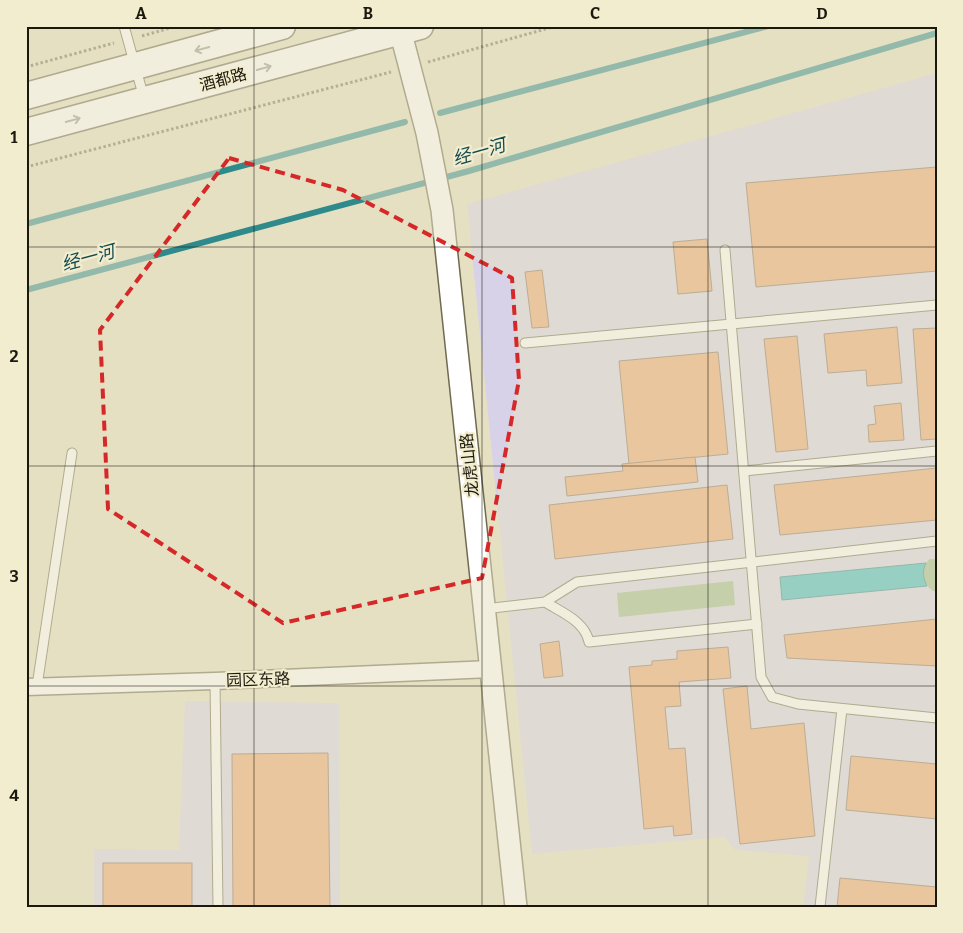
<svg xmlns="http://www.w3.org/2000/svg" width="963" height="933" font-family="Bitter,'Noto Sans SC',serif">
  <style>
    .industrial { fill: #d7d2e7 }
    .green { fill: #9eba8d }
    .water { fill: #38bac2; stroke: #2f8a8c }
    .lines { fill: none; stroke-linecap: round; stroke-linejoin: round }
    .stream { stroke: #2f8a8c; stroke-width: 6 }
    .building { fill: #efa772; stroke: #876f5e }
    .service-casing { stroke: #6f6a50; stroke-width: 11 }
    .minor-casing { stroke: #6f6a50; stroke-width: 19 }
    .tertiary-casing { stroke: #6f6a50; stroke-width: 24 }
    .primary-casing { stroke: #6f6a50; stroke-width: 29 }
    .path { stroke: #797561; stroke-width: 3; stroke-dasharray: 2.5 2.5; stroke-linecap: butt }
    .service { stroke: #fff; stroke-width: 9 }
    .minor { stroke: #fff; stroke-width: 16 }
    .tertiary { stroke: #fff; stroke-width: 21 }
    .primary { stroke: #fff; stroke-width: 26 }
    .oneway { stroke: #989893 }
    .marked { fill: none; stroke: #d62828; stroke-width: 4; stroke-dasharray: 10 6; stroke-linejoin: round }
    .grid { fill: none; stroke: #1b190e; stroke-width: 1; stroke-opacity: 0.55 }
    .labels { text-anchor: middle; stroke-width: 4.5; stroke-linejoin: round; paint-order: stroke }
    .street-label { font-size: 16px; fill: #1b190e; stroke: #f3edcf }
    .water-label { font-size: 18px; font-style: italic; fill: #134a4e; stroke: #f3edcf }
    .neatline { fill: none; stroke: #1b190e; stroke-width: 2 }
    .grid-label { font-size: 16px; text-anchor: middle; font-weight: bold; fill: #1b190e }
  </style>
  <rect width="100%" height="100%" fill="#e6e0c2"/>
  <g class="industrial">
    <path d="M937 73V907H803L809 856 735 850 724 837 532 854 467 204Z"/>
    <path d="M185 701 339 703 340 907H94V849L179 850Z"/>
  </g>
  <g class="green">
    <path d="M930 559H937V591H933C921 582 918 569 930 559Z"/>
    <path d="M733 581 735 605 619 617 617 593Z"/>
  </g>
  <path class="water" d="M926 563C922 571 923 578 927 586L782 600 780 577Z"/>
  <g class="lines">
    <g class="stream">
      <path d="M440 113 768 26"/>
      <path d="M26 224 405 122"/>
      <path d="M26 290 469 171 937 33"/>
    </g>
  </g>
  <g class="building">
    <path d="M937 167V271L756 287 746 183Z"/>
    <path d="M707 239 712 291 678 294 673 242Z"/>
    <path d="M542 270 549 327 532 328 525 272Z"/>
    <path d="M897 327 902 383 867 386 866 370 828 373 824 334Z"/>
    <path d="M937 328V439L921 440 913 329Z"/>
    <path d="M797 336 808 449 776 452 764 339Z"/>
    <path d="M718 352 728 454 629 464 619 361Z"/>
    <path d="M901 403 904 440 869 442 868 425 876 424 874 406Z"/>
    <path d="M695 457 698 482 567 496 565 477 623 471 622 464Z"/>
    <path d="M937 468V520L780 535 774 485Z"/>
    <path d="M727 485 733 539 555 559 549 505Z"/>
    <path d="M937 619V666L787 658 784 635Z"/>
    <path d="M559 641 563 676 544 678 540 644Z"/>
    <path d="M728 647 731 678 679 682 681 706 665 707 669 749 685 748 692 834 674 836 673 826 644 829 629 667 652 665V661L677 659V651Z"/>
    <path d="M747 686 751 729 804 723 815 836 740 844 723 689Z"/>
    <path d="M328 753 330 907H233L232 754Z"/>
    <path d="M851 756 937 764V819L846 810Z"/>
    <rect x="103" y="863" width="89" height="44"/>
    <path d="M840 878 937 887V907H837Z"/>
  </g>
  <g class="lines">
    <defs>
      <g id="service">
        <path d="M124 26 144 98"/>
        <path d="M725 250 761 677 772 697 798 704 937 718"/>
        <path d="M525 343 937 305"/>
        <path d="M744 471 937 451"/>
        <path d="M545 602C561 612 585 621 589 642L757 624"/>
        <path d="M484 609 545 602 577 582 937 541"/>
        <path d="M215 681 218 907"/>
        <path d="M37 686 72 453"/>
        <path d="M820 907 842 709"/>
      </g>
      <path id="minor" d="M26 687 215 681 491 669"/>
      <path id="tertiary" d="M399 26 427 133 442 210 516 907"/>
      <g id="primary">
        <path d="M26 96 282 26"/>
        <path d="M26 132 420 26"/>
      </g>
    </defs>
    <use href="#service" class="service-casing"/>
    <use href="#minor" class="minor-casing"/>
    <use href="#tertiary" class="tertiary-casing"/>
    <use href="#primary" class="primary-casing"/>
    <g class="path">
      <path d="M142 36 177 26"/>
      <path d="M428 62 556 26"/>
      <path d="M26 67 114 43"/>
      <path d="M26 167 391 72"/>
    </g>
    <use href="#service" class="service"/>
    <use href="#minor" class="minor"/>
    <use href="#tertiary" class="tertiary"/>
    <use href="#primary" class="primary"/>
  </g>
  <defs><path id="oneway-shaft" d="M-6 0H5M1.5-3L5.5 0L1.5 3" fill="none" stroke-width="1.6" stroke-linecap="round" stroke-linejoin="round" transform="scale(1.25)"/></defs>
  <g class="oneway">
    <use href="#oneway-shaft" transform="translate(202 49) rotate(165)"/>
    <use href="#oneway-shaft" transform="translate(264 68) rotate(-15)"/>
    <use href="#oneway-shaft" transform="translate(73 120) rotate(-15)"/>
  </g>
  <path d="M0 0H963V933H0ZM229 158 343 190 512 278 519 380 482 578 283 623 108 509 100 330Z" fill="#e6e0c2" fill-opacity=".55" fill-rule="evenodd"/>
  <path class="marked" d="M229 158 343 190 512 278 519 380 482 578 283 623 108 509 100 330Z"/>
  <path class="grid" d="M254 26V907M482 26V907M708 26V907M26 247H937M26 466H937M26 686H937"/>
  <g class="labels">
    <g class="street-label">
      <text transform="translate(223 79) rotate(-15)" y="6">酒都路</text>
      <text transform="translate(469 465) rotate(-96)" y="6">龙虎山路</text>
      <text transform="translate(258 679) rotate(-2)" y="6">园区东路</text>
    </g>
    <g class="water-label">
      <text transform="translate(479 152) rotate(-16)" y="6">经一河</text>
      <text transform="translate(88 258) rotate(-15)" y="6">经一河</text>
    </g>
  </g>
  <rect width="963" height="933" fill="none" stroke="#f3edcf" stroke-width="55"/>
  <rect x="28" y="28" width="908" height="878" class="neatline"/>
  <g class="grid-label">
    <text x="141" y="19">A</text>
    <text x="368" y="19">B</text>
    <text x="595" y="19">C</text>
    <text x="822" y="19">D</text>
    <text x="14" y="143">1</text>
    <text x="14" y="362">2</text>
    <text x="14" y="582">3</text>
    <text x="14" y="801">4</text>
  </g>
</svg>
